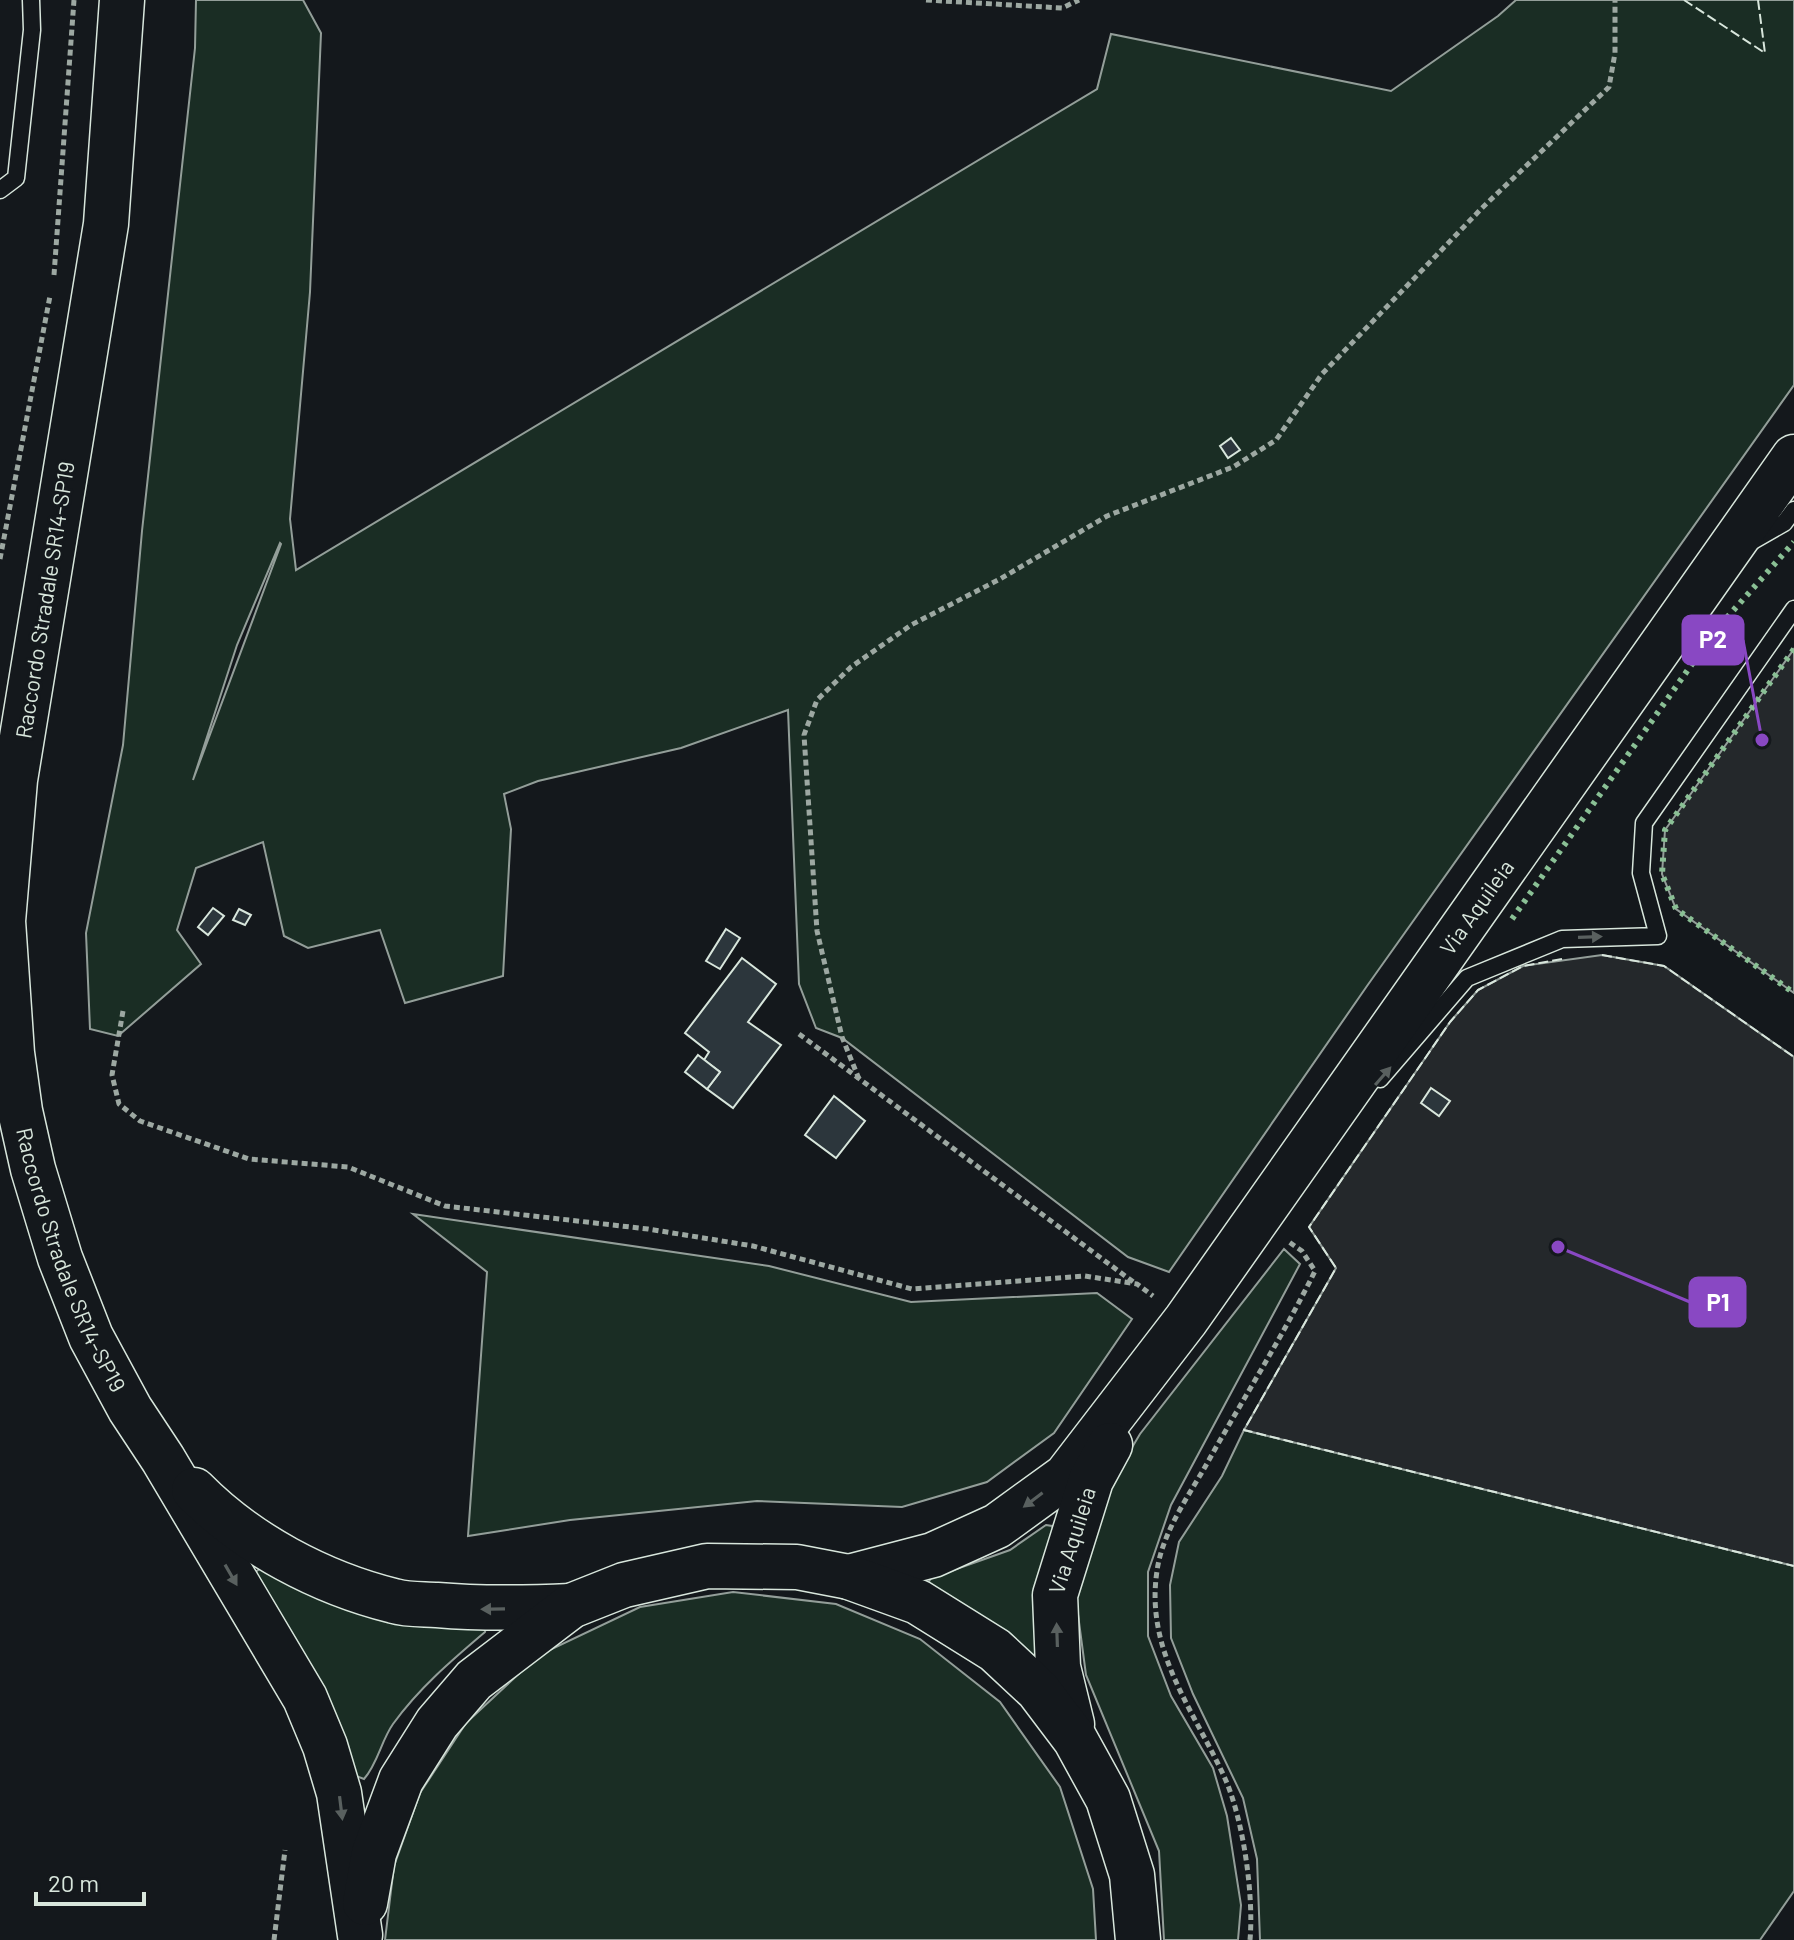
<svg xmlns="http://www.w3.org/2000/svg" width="1794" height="1940" font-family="Barlow,sans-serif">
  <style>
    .green { fill: #1a2d24; stroke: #939e99; stroke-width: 2; fill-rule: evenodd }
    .parking { fill: #24282b; stroke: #939e99; stroke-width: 2 }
    .building { fill: #2c363c; stroke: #d8e6dc; stroke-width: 2 }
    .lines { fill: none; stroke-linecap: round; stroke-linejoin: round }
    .lane-casing { stroke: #d8e6dc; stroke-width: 19 }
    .primary-casing { stroke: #d8e6dc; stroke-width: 47 }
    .path { stroke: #9da8a2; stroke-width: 5; stroke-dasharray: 6 4; stroke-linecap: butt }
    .lane { stroke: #14181c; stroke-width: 16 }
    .primary { stroke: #14181c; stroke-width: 44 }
    .hedge { stroke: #8ac095; stroke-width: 6; stroke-dasharray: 4 6; stroke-linecap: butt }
    .fence { stroke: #d8e6dc; stroke-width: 2; stroke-dasharray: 10 4; stroke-linecap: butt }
    .oneway { fill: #59605f }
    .labels { text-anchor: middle; stroke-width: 6; stroke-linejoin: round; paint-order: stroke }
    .street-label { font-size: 22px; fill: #d8e6dc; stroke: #14181c }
    .leader { fill: none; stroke: #8948c3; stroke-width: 3 }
    .callout-dot { fill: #8948c3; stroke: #14181c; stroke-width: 3 }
    .callout { fill: #8948c3; stroke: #8948c3; stroke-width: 3 }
    .callout-label { font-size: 24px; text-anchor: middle; font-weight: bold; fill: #fff }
  </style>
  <rect width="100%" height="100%" fill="#14181c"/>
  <g class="green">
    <path d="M196 0H303L321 33 310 292 290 519 296 570 1097 89 1111 34 1391 91 1498 16 1516 0H1794V385L1367 986 1169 1272 1128 1257 842 1038 816 1028 799 984 788 710 681 748 538 781 504 794 511 829 503 976 405 1003 380 930 308 948 284 936 263 842 196 868 177 930 201 964 118 1036 90 1029 86 933 123 745 142 531 195 48ZM280 543 281 544 193 780 237 645Z"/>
    <path d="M413 1214 769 1266 911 1302 1097 1293 1132 1319 1054 1433 987 1482 902 1507 757 1501 570 1520 468 1536 487 1272Z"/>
    <path d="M1284 1249 1300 1264 1171 1505 1148 1572V1636L1171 1696 1213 1768 1227 1816 1241 1905 1238 1940H1164L1159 1851 1086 1675 1075 1592 1096 1508 1140 1434Z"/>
    <path d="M1244 1430 1794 1566V1891L1760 1940H1260L1257 1859 1243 1798 1193 1694 1171 1638 1170 1585 1179 1542 1222 1476Z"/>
    <path d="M1046 1525 1052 1526 1056 1535 1046 1646 1035 1661 926 1587 931 1578 1010 1550Z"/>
    <path d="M261 1568 486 1627 485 1632C452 1660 419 1688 393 1724 381 1741 378 1763 364 1779L356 1776 339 1722 308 1663 254 1573Z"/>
    <path d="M733 1592 836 1604 920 1639 1000 1702 1060 1787 1093 1889 1096 1940H385L394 1866 420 1793 466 1723 539 1655 640 1607Z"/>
  </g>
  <g class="parking">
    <path d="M1794 649V993L1676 909 1662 874 1665 830Z"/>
    <path d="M1602 955 1664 966 1794 1057V1566L1244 1430 1336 1268 1309 1227 1450 1022 1478 990 1523 966Z"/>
  </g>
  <g class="building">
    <path d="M1231 438 1240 450 1228 458 1220 446Z"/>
    <path d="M213 908 224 916 208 935 198 927Z"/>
    <path d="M239 909 251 915 245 925 233 920Z"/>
    <path d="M726 929 740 938 720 969 706 961Z"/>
    <path d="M742 958 776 984 748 1022 781 1045 733 1108 707 1089 720 1072 704 1060 709 1052 685 1033Z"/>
    <path d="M698 1055 720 1072 707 1089 685 1072Z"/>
    <path d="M1431 1088 1450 1101 1439 1116 1421 1103Z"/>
    <path d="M834 1096 865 1121 836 1158 805 1135Z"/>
  </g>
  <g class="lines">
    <defs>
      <g id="lane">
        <path d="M0 190 16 178 32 30 31 0"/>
        <path d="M1749 543 1784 523 1794 510"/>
        <path d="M1380 1079 1467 978 1562 939 1658 936 1641 873 1644 823 1794 609"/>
      </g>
      <g id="primary">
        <path id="s1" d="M122 0 106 224 15 780 3 921 12 1053 20 1111 33 1169 60 1258 91 1337 130 1409 163 1459 305 1698 325 1746 339 1793 360 1935"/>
        <path d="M194 1490C247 1544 321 1583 394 1601 408 1605 423 1604 437 1605 482 1609 526 1608 571 1606"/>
        <path id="s2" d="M849 1577 933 1555 997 1526 1066 1476 1186 1320 1794 457"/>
        <path id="s3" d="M1072 1724 1058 1667 1055 1595 1091 1480 1110 1445"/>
        <path d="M365 1903 374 1853 401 1780 437 1723 474 1680 571 1606 624 1585 707 1566 797 1567 849 1577 918 1602 995 1650 1038 1690 1075 1739 1108 1799 1132 1875 1138 1940"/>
      </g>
    </defs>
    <use href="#lane" class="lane-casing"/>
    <use href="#primary" class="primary-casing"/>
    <g class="path">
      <path d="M926 0 1062 8 1079 0"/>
      <path d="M54 275 74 0"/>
      <path d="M0 559 50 296"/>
      <path d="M123 1011 112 1075 119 1104 140 1121 249 1159 348 1167 445 1206 648 1229 753 1246 912 1289 1085 1276 1137 1284 1153 1296"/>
      <path d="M799 1034 1136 1284"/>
      <path d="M859 1079 842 1037 817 931 804 735 817 700 851 667 911 625 1000 579 1107 516 1233 467 1276 440 1322 374 1482 208 1609 87 1615 53V0"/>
      <path d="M274 1940 285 1850"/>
      <path d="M1250 1940C1254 1894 1243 1816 1223 1774 1192 1708 1145 1649 1157 1571 1162 1534 1187 1498 1205 1467 1241 1402 1282 1338 1315 1271L1302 1251 1289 1242"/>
    </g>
    <use href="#lane" class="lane"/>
    <use href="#primary" class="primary"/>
    <g class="hedge">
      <path d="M1794 649 1665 830 1662 874 1676 909 1794 993"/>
      <path d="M1512 919 1716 630 1794 542"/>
    </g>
    <g class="fence">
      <path d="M1684 0 1765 53"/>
      <path d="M1758 0 1765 53"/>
      <path d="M1602 955 1664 966 1794 1057"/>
      <path d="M1562 959 1523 966 1478 990 1450 1022 1309 1227 1336 1268 1244 1430 1794 1566"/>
    </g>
  </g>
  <defs><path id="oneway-solid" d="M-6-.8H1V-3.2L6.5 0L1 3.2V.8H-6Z" transform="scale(2)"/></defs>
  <g class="oneway">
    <use href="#oneway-solid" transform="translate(1590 937) rotate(-2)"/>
    <use href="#oneway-solid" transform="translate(1383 1076) rotate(-49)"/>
    <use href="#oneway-solid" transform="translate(1033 1500) rotate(143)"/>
    <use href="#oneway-solid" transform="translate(231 1575) rotate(60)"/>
    <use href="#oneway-solid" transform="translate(493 1609) rotate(179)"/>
    <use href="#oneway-solid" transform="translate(1057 1635) rotate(-92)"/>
    <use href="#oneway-solid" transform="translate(341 1808) rotate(83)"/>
  </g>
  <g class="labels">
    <g class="street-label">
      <text transform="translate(45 600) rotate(-81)" y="8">Raccordo Stradale SR14-SP19</text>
      <text dy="8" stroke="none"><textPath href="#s2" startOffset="944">Via Aquileia</textPath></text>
      <text dy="8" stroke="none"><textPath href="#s1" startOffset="1278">Raccordo Stradale SR14-SP19</textPath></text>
      <text dy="8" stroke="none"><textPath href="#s3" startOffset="188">Via Aquileia</textPath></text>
    </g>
  </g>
  <path class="leader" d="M1762 740L1743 640M1558 1247L1690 1302"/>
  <g class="callout-dot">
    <circle cx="1762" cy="740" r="8"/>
    <circle cx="1558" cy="1247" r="8"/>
  </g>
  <g class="callout">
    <rect x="1683" y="616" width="60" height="48" rx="8"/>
    <rect x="1690" y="1278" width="55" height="48" rx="8"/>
  </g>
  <g class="callout-label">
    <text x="1713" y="648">P2</text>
    <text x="1718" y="1311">P1</text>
  </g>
  <path d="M36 1892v12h108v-12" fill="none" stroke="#d8e6dc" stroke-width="4"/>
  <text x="48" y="1892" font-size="24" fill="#d8e6dc" stroke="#14181c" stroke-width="6" paint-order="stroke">20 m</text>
</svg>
